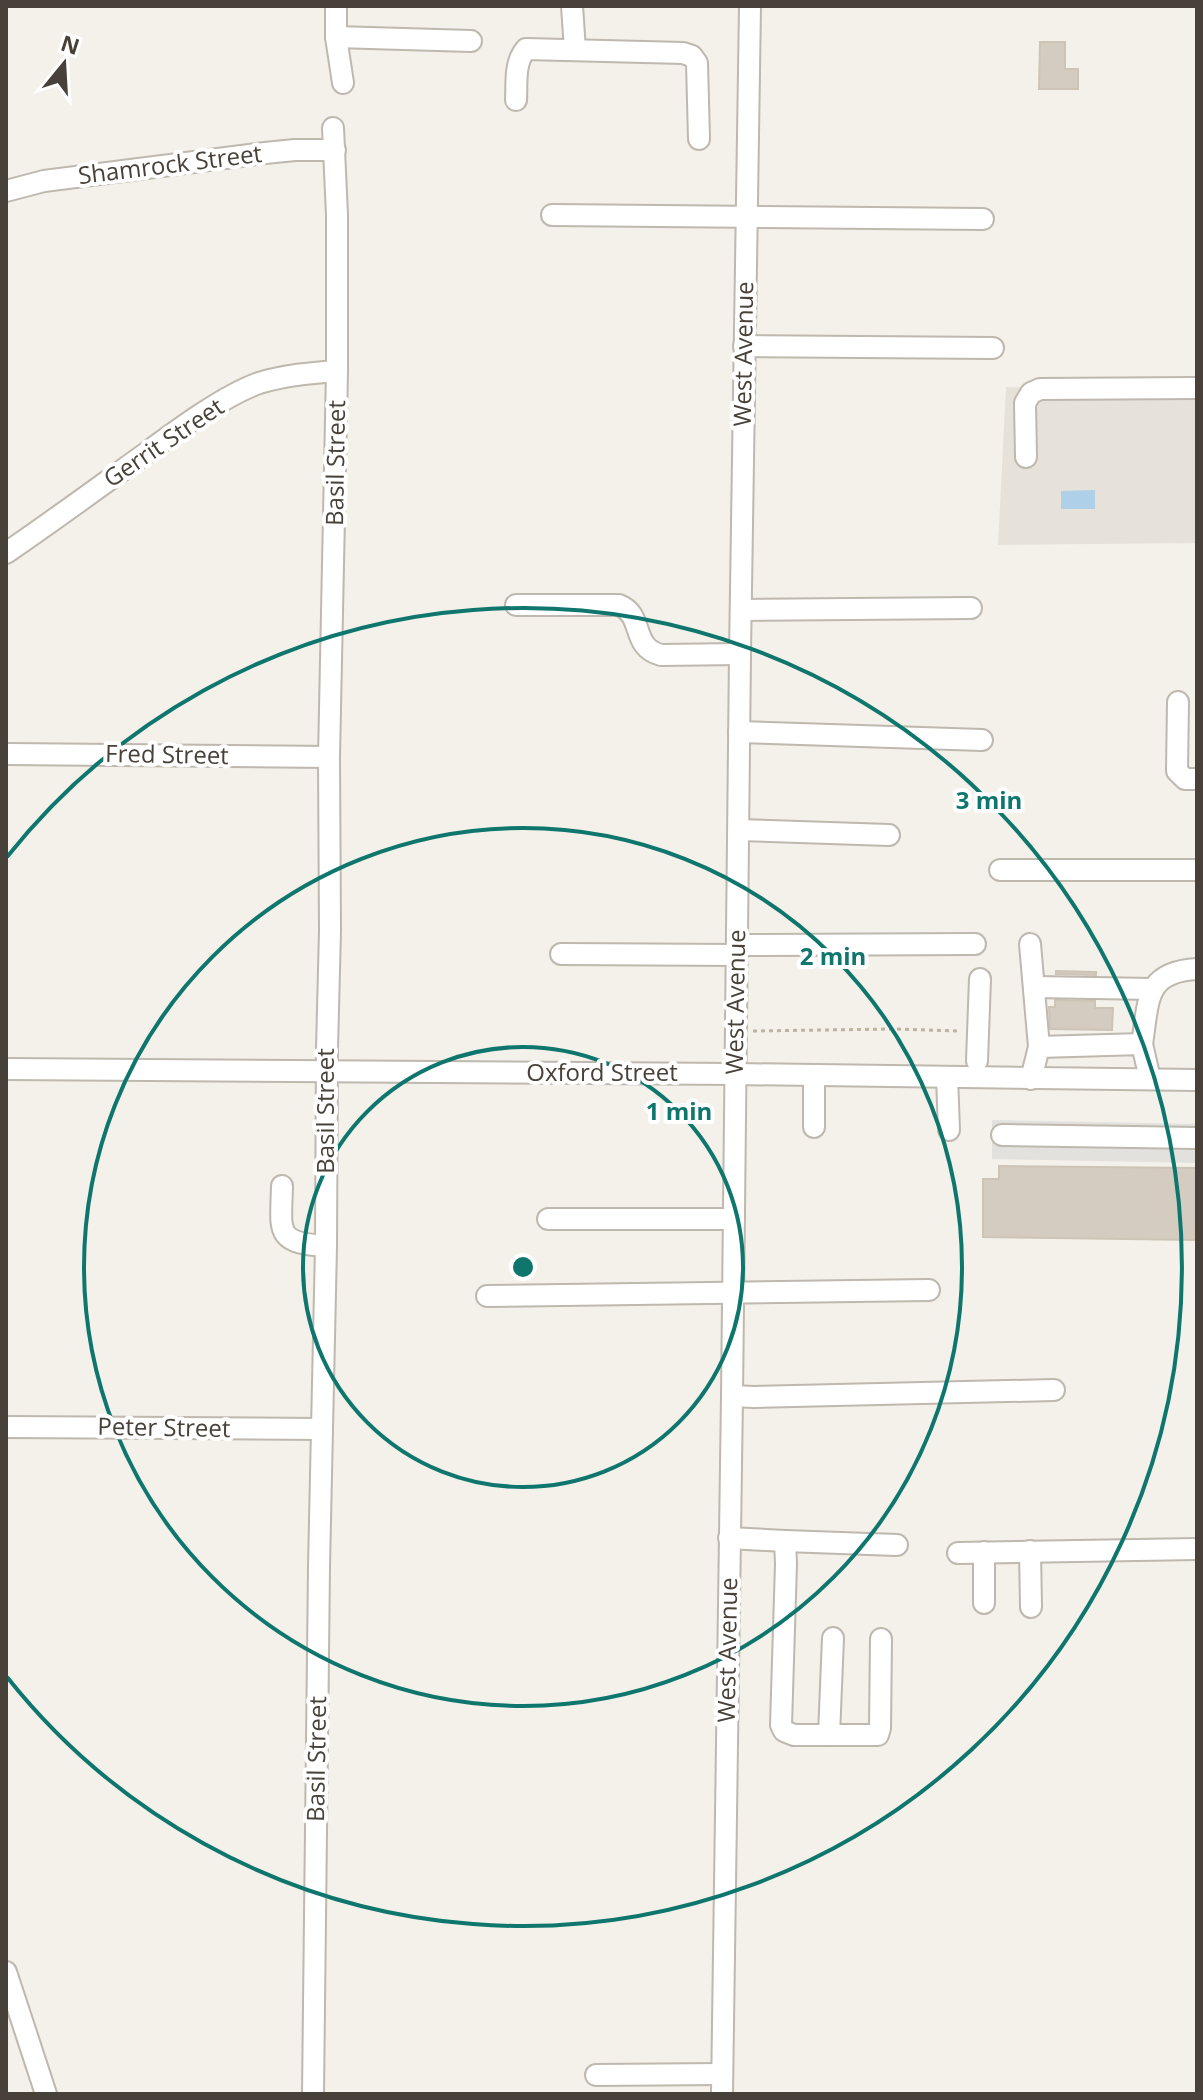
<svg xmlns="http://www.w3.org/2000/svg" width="1203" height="2100" font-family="'Open Sans',sans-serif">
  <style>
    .residential { fill: #e7e2d9 }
    .parking { fill: #e2e1de }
    .water { fill: #aed1e9 }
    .building { fill: #d4ccc1; stroke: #cec4b5; stroke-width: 2 }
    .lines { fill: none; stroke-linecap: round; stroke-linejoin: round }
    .minor-casing { stroke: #beb8ae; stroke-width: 24 }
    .path { stroke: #beb3a1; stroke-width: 3; stroke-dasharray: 4 4; stroke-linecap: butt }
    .minor { stroke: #fff; stroke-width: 20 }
    .ring { fill: none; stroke: #0f766e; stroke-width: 4 }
    .labels { text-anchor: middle; stroke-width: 8; stroke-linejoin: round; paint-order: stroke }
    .street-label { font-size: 24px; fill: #474139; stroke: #fff }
    .centre { fill: #0f766e; stroke: #fff; stroke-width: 4 }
    .ring-label { font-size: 24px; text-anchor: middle; font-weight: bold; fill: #0f766e; stroke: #fff; stroke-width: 8; stroke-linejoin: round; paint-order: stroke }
  </style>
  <rect width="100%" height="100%" fill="#f3f1ea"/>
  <path class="residential" d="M1006 387 1197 390V543L998 545Z"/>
  <path class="parking" d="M992 1120 1197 1124V1163L992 1159Z"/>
  <path class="water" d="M1095 490V509H1061V491Z"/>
  <g class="building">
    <path d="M1040 42H1065V69H1078V89H1039Z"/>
    <path d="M1056 971 1096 972V975L1056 974Z"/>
    <path d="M1055 1000 1095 1001V1008H1113L1112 1030 1050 1029 1049 1007H1055Z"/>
    <path d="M999 1166 1197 1168V1240L983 1237V1179H999Z"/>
  </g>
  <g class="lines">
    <defs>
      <g id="minor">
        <path d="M336 6V37L343 83"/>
        <path d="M572 6 575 50"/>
        <path d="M336 37 471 41"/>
        <path d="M516 100C517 82 514 63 526 49L683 53 692 56 697 63 699 139"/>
        <path d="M6 191 44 181 265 153 295 150H335"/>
        <path d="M552 215 983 219"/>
        <path d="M744 346 993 348"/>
        <path d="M1026 457 1025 403 1031 393 1040 389 1197 388"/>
        <path d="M6 553C53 521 99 487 145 454 176 431 223 396 259 383 285 375 311 373 337 371"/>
        <path d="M516 605H619C645 615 630 647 661 655L740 654"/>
        <path d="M741 610 971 608"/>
        <path d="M1178 702 1177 771 1185 779H1197"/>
        <path d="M739 732 982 740"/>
        <path d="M6 754 329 757"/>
        <path d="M739 830 889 835"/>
        <path d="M1000 870H1197"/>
        <path d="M1030 944 1039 1047"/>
        <path d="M737 945 975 944"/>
        <path d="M561 954 737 955"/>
        <path d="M1034 987 1153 989"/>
        <path d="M1142 1044C1149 1001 1144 972 1197 969"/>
        <path d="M977 1061 980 979"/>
        <path d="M6 1069 735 1074 1197 1080"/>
        <path d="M947 1077 949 1130"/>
        <path d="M1031 1079 1039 1047 1142 1044 1150 1079"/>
        <path d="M814 1127V1075"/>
        <path d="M1002 1135 1197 1138"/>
        <path d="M282 1186C281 1231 274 1243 326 1246"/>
        <path d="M548 1219H734"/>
        <path d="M487 1296 929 1290"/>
        <path d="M732 1396 754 1397 1054 1390"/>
        <path d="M6 1427 322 1429"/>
        <path d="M729 1538 785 1541 786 1564 781 1725 784 1731 794 1735H878L880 1728 881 1639"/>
        <path d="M785 1541 897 1545"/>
        <path d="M1030 1551 1031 1607"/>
        <path d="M958 1553 1197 1549"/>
        <path d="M984 1603V1552"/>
        <path d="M829 1735 833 1638"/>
        <path d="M6 1972 46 2094"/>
        <path d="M596 2075 722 2074"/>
        <path d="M313 2094 319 1567 326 1246 327 1049 330 931 329 757 337 371V215L333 128"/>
        <path d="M722 2094 732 1396 740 654 750 6"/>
      </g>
    </defs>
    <use href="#minor" class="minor-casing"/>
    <path class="path" d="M753 1031 893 1029 958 1031"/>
    <use href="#minor" class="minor"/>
  </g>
  <g class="ring">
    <circle cx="523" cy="1267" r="220"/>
    <circle cx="523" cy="1267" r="439"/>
    <path d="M7 857A659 659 0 1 1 7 1677"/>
  </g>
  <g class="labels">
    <g class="street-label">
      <text transform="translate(170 165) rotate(-7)" y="8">Shamrock Street</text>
      <text transform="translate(744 354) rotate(-89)" y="8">West Avenue</text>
      <text transform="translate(164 443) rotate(-34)" y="8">Gerrit Street</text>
      <text transform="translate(336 463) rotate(-89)" y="8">Basil Street</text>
      <text transform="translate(167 755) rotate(1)" y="8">Fred Street</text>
      <text transform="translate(736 1002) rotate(-89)" y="8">West Avenue</text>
      <text x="602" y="1081">Oxford Street</text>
      <text transform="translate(326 1111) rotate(-90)" y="8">Basil Street</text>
      <text transform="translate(164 1428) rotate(1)" y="8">Peter Street</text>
      <text transform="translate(728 1650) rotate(-89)" y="8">West Avenue</text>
      <text transform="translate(317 1759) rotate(-89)" y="8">Basil Street</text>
    </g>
  </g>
  <circle cx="523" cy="1267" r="12" class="centre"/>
  <g class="ring-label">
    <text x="989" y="809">3 min</text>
    <text x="833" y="965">2 min</text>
    <text x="679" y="1120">1 min</text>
  </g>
  <rect width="1203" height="2100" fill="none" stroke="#474139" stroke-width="16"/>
  <g transform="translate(64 64) rotate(18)" stroke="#ffffff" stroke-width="6" paint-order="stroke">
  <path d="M0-6L14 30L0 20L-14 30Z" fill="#474139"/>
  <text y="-12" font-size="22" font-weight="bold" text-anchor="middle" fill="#474139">N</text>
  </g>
</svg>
